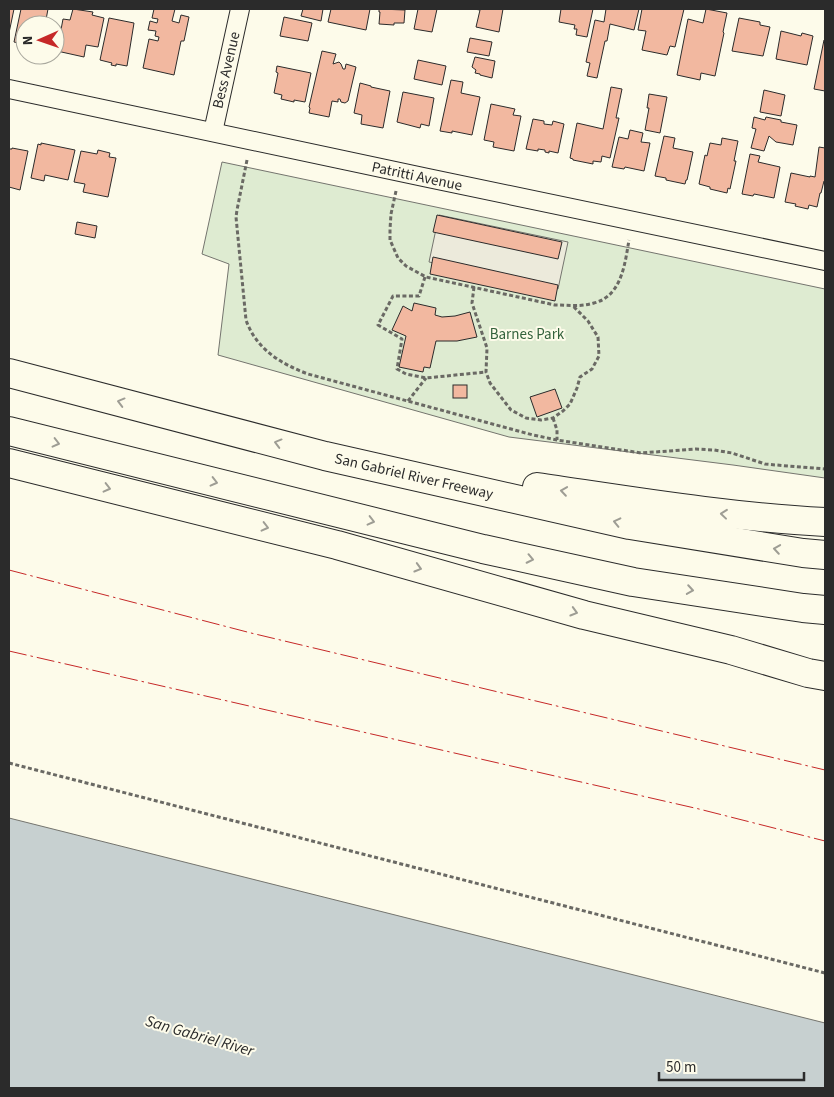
<svg xmlns="http://www.w3.org/2000/svg" width="834" height="1097" font-family="'Source Sans 3',sans-serif">
  <style>
    .green { fill: #deebd1; stroke: #74746e }
    .parking { fill: #eceadb; stroke: #74746e }
    .water { fill: #c7d0d0; stroke: #74746e }
    .building { fill: #f2b8a0; stroke: #2b2b2b }
    .lines { fill: none; stroke-linecap: round; stroke-linejoin: round }
    .minor-casing { stroke: #2b2b2b; stroke-width: 20 }
    .motorway-casing { stroke: #2b2b2b; stroke-width: 30 }
    .path { stroke: #6a6964; stroke-width: 3; stroke-dasharray: 4 2.5; stroke-linecap: butt }
    .minor { stroke: #fdfbea; stroke-width: 18 }
    .motorway { stroke: #fdfbea; stroke-width: 28 }
    .power { stroke: #c62828; stroke-width: 1; stroke-dasharray: 18 4 2.5 4; stroke-linecap: butt }
    .oneway { stroke: #9e9d94 }
    .labels { text-anchor: middle; stroke-width: 4; stroke-linejoin: round; paint-order: stroke }
    .street-label { font-size: 15px; fill: #2b2b2b; stroke: #fdfbea }
    .park-label { font-size: 15px; fill: #34623c; stroke: #fdfbea }
    .water-label { font-size: 16px; font-style: italic; fill: #2b2b2b; stroke: #fdfbea }
  </style>
  <rect width="100%" height="100%" fill="#fdfbea"/>
  <path class="green" d="M222 162 825 289V478L733 465 509 437 218 355 229 264 202 254Z"/>
  <path class="parking" d="M439 215 568 242 558 289 429 262Z"/>
  <path class="water" d="M9 818 825 1023V1088H9Z"/>
  <g class="building">
    <path d="M9 9H14L9 33Z"/>
    <path d="M21 9H48L45 25H25V50L22 49 23 44 14 42Z"/>
    <path d="M73 9 93 12 92 15 104 18 98 47 86 45 84 57 57 51 63 19 70 20Z"/>
    <path d="M154 9H175L172 21 179 23 181 15 189 17 184 41H181L174 75 143 68 149 39 158 41 159 37 155 36 156 31 148 30 150 21 157 23 158 19 152 18Z"/>
    <path d="M303 9H323L321 21 301 16Z"/>
    <path d="M331 9H370L366 30 328 22Z"/>
    <path d="M379 9 405 10 404 23H394V25L379 24 380 12H379Z"/>
    <path d="M418 9H437L432 32 414 29Z"/>
    <path d="M474 9H503L499 32 476 27 480 10Z"/>
    <path d="M561 9H593L587 37 576 35 577 29H574L575 25 559 22Z"/>
    <path d="M606 9H639L634 30 610 24 607 41H605L597 78 587 76 590 63 586 62 595 20 604 22Z"/>
    <path d="M642 9H684L675 47 670 46 667 55 642 50 646 31 638 30Z"/>
    <path d="M706 9 727 13 723 32 724 33 715 76 701 73 700 80 677 75 688 19 703 23Z"/>
    <path d="M284 17 312 23 308 41 280 36Z"/>
    <path d="M109 18 134 23 127 66 116 64V66L111 65 112 63 100 60Z"/>
    <path d="M739 18 760 22V25L770 27 763 56 732 51Z"/>
    <path d="M781 31 801 36 802 33 813 36 807 65 776 59Z"/>
    <path d="M470 38 492 42 489 56 467 52Z"/>
    <path d="M824 40 825 41V91L814 89Z"/>
    <path d="M322 51 336 54 333 64 339 62 341 64 343 69H345L346 64 356 67 348 101 345 103 341 102 340 99H338V102L332 101 329 117 309 113 310 108 309 107Z"/>
    <path d="M475 57 495 61 492 78 480 75V74L475 73 476 70 472 67Z"/>
    <path d="M418 60 446 66 442 85 414 79Z"/>
    <path d="M277 66 311 73 305 102 294 100V102L281 99 282 95 274 93 278 73 276 72Z"/>
    <path d="M451 80 463 82 461 93 480 97 472 135 452 131V133L440 131Z"/>
    <path d="M360 83 371 86V87L390 91 383 128 361 124 362 115 354 113Z"/>
    <path d="M611 87 622 89 616 118H619L610 158 602 156 601 162 593 161V164L573 160V159L570 158 577 123 603 129Z"/>
    <path d="M764 90 785 95 781 116 760 112Z"/>
    <path d="M403 92 434 98 429 126 421 124 420 128 397 122Z"/>
    <path d="M649 94 667 97 660 133 645 130 649 108H647Z"/>
    <path d="M491 104 515 109 513 115 521 116 514 151 493 147 494 142 484 140Z"/>
    <path d="M754 117 765 120 766 117 781 120V122L797 125 793 145 776 142 769 136 764 151 751 148 756 129 752 128Z"/>
    <path d="M533 119 544 121V124L552 125 553 121 564 124 558 153 549 151V153L545 152V150L538 149V151L526 149Z"/>
    <path d="M630 130 643 133 641 142 650 143 644 171 625 167 624 169 612 167 619 137 628 139Z"/>
    <path d="M664 136 675 138 673 148 693 152 687 180H686L685 184 666 180V178L655 176Z"/>
    <path d="M722 138 738 141 734 161H736L730 189 728 188 727 193 710 189V187L699 184 705 155 707 156 710 143 721 145Z"/>
    <path d="M41 143 75 150 68 180 45 175 44 181 31 178 38 144 41 145Z"/>
    <path d="M819 147 825 148V182L824 181 821 193H820L817 207 809 205 808 209 795 206 796 204 785 202 791 173 810 177V176L815 177Z"/>
    <path d="M12 148 28 151 20 190 9 187V149H12Z"/>
    <path d="M98 150 110 153 109 157 116 158 108 197 83 192 85 184 74 182 81 151 97 154Z"/>
    <path d="M750 154 760 156 758 162 780 167 774 198 754 194 753 196 742 194Z"/>
    <path d="M437 215 562 242 558 259 433 232Z"/>
    <path d="M77 222 97 226 95 238 75 234Z"/>
    <path d="M433 257 558 285 555 301 430 274Z"/>
    <path d="M414 303 436 308 435 315 442 317 455 316 470 312 477 337 457 341H436L430 368 424 367 423 372 399 367 406 336 392 330 403 306 412 311Z"/>
    <rect x="453" y="385" width="14" height="13"/>
    <path d="M555 389 562 408 537 417 530 397Z"/>
  </g>
  <g class="lines">
    <defs>
      <g id="minor">
        <path d="M9 89 428 178 825 261"/>
        <path d="M213 132 240 9"/>
      </g>
      <g id="motorway">
        <path d="M9 373 325 456 630 525 803 553 825 555"/>
        <path d="M9 431 483 549 633 582 803 608 825 610"/>
        <path d="M9 463 337 545 584 615 731 650 808 673 825 676"/>
        <path d="M537 487C633 501 728 517 825 522"/>
      </g>
    </defs>
    <use href="#minor" class="minor-casing"/>
    <use href="#motorway" class="motorway-casing"/>
    <g class="path">
      <path d="M247 160 237 210 236 217 246 320C256 349 281 364 308 374L533 435 557 440 641 453 696 449 714 450 732 453 765 464 776 465 825 469"/>
      <path d="M396 191 391 214 390 229V240L398 258 406 266 426 277 555 305C568 305 581 307 594 303 622 296 625 263 629 240"/>
      <path d="M425 277 419 296H393L378 325 402 339 397 369 406 374 426 378 486 372"/>
      <path d="M474 287 472 303 487 348 486 372 490 383 511 410 526 418 541 420 553 418 563 411 570 404 577 388 580 377 592 369 599 356 598 337 588 321 573 306"/>
      <path d="M408 401 426 378"/>
      <path d="M553 418 557 430V440"/>
      <path d="M9 763 825 973"/>
    </g>
    <use href="#minor" class="minor"/>
    <use href="#motorway" class="motorway"/>
    <g class="power">
      <path d="M9 570 251 633 825 770"/>
      <path d="M9 651 699 809 825 841"/>
    </g>
  </g>
  <defs><path id="oneway-chevron" d="M-2-3.5L2.5 0L-2 3.5" fill="none" stroke-width="1.6" stroke-linecap="round" stroke-linejoin="round" transform="scale(1.25)"/></defs>
  <g class="oneway">
    <use href="#oneway-chevron" transform="translate(121 402) rotate(-165)"/>
    <use href="#oneway-chevron" transform="translate(56 443) rotate(14)"/>
    <use href="#oneway-chevron" transform="translate(278 443) rotate(-165)"/>
    <use href="#oneway-chevron" transform="translate(214 482) rotate(14)"/>
    <use href="#oneway-chevron" transform="translate(107 488) rotate(14)"/>
    <use href="#oneway-chevron" transform="translate(564 491) rotate(-172)"/>
    <use href="#oneway-chevron" transform="translate(724 514) rotate(-174)"/>
    <use href="#oneway-chevron" transform="translate(371 521) rotate(14)"/>
    <use href="#oneway-chevron" transform="translate(617 522) rotate(-167)"/>
    <use href="#oneway-chevron" transform="translate(265 527) rotate(14)"/>
    <use href="#oneway-chevron" transform="translate(777 549) rotate(-171)"/>
    <use href="#oneway-chevron" transform="translate(530 559) rotate(12)"/>
    <use href="#oneway-chevron" transform="translate(418 568) rotate(16)"/>
    <use href="#oneway-chevron" transform="translate(690 590) rotate(9)"/>
    <use href="#oneway-chevron" transform="translate(574 612) rotate(16)"/>
  </g>
  <g class="labels">
    <g class="street-label">
      <text transform="translate(226 70) rotate(-77)" y="5">Bess Avenue</text>
      <text transform="translate(417 176) rotate(12)" y="5">Patritti Avenue</text>
      <text transform="translate(414 476) rotate(13)" y="5">San Gabriel River Freeway</text>
    </g>
    <g class="park-label">
      <text x="527" y="339">Barnes Park</text>
    </g>
    <g class="water-label">
      <text transform="translate(200 1035) rotate(16)" y="6">San Gabriel River</text>
    </g>
  </g>
  <rect width="834" height="1097" fill="none" stroke="#2b2b2b" stroke-width="20"/>
  <g transform="translate(40 40) rotate(268)"><circle r="24" fill="#fdfbea" stroke="#a9a89e"/>
  <path d="M0-4L9 19L0 12L-9 19Z" fill="#c62828"/>
  <text y="-8" font-size="14" font-weight="bold" text-anchor="middle" fill="#2b2b2b">N</text>
  </g>
  <path d="M659 1072v8h145v-8" fill="none" stroke="#2b2b2b" stroke-width="2.5"/>
  <text x="666" y="1072" font-size="15" fill="#2b2b2b" stroke="#fdfbea" stroke-width="4" paint-order="stroke">50 m</text>
</svg>
